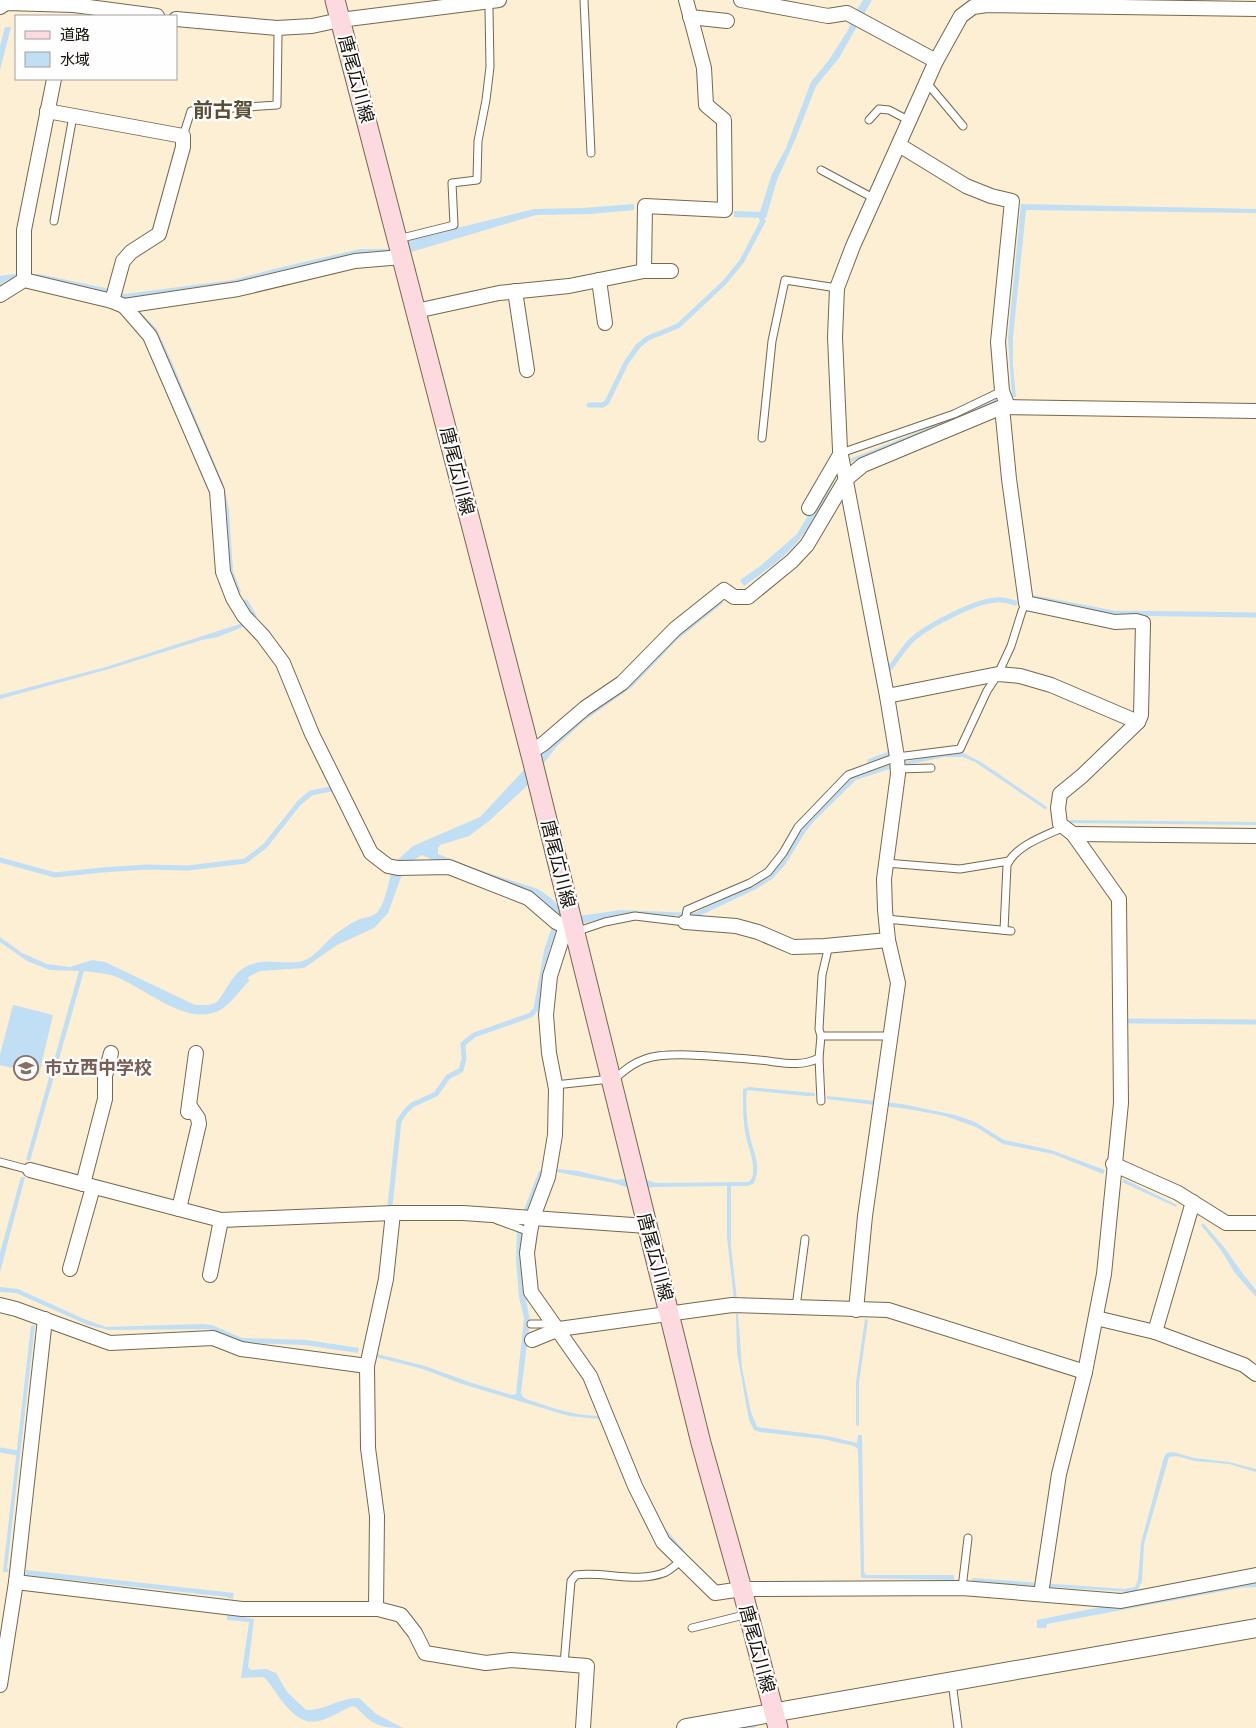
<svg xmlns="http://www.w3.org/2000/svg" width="1256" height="1728" font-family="'Asap Condensed','Noto Sans JP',sans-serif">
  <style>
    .water { fill: #c0def4 }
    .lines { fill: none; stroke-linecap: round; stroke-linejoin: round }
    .stream { stroke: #c0def4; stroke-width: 5 }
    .service-casing { stroke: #73684f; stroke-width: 9 }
    .minor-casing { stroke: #73684f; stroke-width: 16 }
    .tertiary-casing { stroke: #73684f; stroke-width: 20 }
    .secondary-casing { stroke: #73684f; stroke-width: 21 }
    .service { stroke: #fff; stroke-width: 7 }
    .minor { stroke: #fff; stroke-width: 14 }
    .tertiary { stroke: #fff; stroke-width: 18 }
    .secondary { stroke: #fddadf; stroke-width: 19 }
    .labels { text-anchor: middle; stroke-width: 4.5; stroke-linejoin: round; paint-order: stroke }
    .street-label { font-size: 18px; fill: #171208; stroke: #fefefe }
    .education-label { font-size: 18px; font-weight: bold; fill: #785e54; stroke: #fefefe; text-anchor: start }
    .quarter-label { font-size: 20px; font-weight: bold; fill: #5a4e36; stroke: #fefefe }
  </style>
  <rect width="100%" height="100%" fill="#fdefd3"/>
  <g class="water">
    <path d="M863 0H872L839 58 816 86 795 140 777 180 766 218 734 217V211L760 212 772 174 786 148 811 82 829 60 848 30 855 13Z"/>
    <path d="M5 27H11L0 70V46Z"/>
    <path d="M634 204V210L590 214 536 215 411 252 390 255 235 284 123 300 15 279 7 280 0 285V276L14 274H39L105 288 125 294 233 280 278 268 360 249H388L408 240 534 209 583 208Z"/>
    <path d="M1021 204 1256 209V213L1026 210 1013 337V365L1016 397H1012L1008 338Z"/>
    <path d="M140 312 156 328 171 360 224 486 229 510 233 571 241 592 239 593 230 575 224 499 138 314Z"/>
    <path d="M996 398V404L851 462 850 459 972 410Z"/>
    <path d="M834 472 838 474C826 497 815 521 798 541 784 559 762 573 744 586L740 580 759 567 797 534Z"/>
    <path d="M720 599 723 603 677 640 632 687 584 721 556 747 527 786 489 821 469 836 440 845 438 848V854L479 870 538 889 551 898 561 909 579 916 621 910 694 913 764 880 774 871 786 856 800 831 848 781 853 777 886 766 941 754 963 753 981 762 1047 807 1046 810 975 762 963 757H945L892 768 856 780 814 821 804 834 785 865 772 879 756 889 697 917 626 913 584 923H576L563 920 552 912 543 901 537 897 438 862 422 855 409 863 404 869 388 913 374 928 337 945 304 968 260 971 248 977 249 981C241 989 232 1002 222 1009 187 1030 143 985 111 975 103 973 93 972 84 971L30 1161 26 1160 79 971 50 970 27 961 0 942V937L22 953 47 964 70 967 92 960 105 962 195 1005H209L217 1002C226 991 231 977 242 969 259 957 279 964 298 962 315 960 324 942 337 933 343 929 349 924 356 921 364 916 373 919 379 910 386 901 390 875 394 863L413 846 480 817 539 754 672 638Z"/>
    <path d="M243 623 245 626 218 637 202 640 109 669 0 699V695L106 667Z"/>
    <path d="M1070 820 1256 822V825L1070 823Z"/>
    <path d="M13 1005 53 1015 39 1074 0 1065V1055Z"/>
    <path d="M749 1087 814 1093 815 1094V1096H807L747 1090C745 1106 747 1125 751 1141 755 1156 761 1167 754 1183L748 1186H731V1246L737 1300H734L727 1237V1186L654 1187 635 1190 614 1183 557 1172V1169L578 1171 616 1180 632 1178 647 1180 656 1183 748 1182C752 1179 753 1177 753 1172 754 1160 749 1149 746 1137 743 1122 743 1105 743 1089Z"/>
    <path d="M827 1096 902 1104 955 1115 975 1122 1004 1140 1051 1150 1105 1170 1103 1174 1053 1154 1003 1144 976 1127 945 1116 908 1109 827 1099Z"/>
    <path d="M544 1170 525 1293 530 1321 521 1392 522 1396 526 1399C550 1407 574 1416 600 1416V1419L569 1416 462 1384 423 1369 376 1357 377 1354 425 1366 472 1383 512 1395 516 1394 524 1318 519 1297 516 1260 517 1230 523 1212 539 1171Z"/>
    <path d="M21 1177H25L0 1272V1253Z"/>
    <path d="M1124 1179 1177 1205 1176 1207 1122 1182Z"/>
    <path d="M1203 1223 1224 1247 1243 1274 1256 1290V1297L1235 1273 1221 1250 1201 1225Z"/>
    <path d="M0 1287 18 1289 84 1319 106 1327 201 1324 212 1325 242 1338 307 1340 359 1348 358 1353 305 1345 248 1343 238 1341 209 1329 109 1330 88 1325 16 1293 0 1292Z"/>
    <path d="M736 1314H738L742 1368 751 1412 757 1427 827 1436 857 1443 858 1435H862L864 1572 866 1575H954V1580L861 1578 858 1449 854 1446 823 1439 760 1432 754 1430 749 1420 737 1353Z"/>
    <path d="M865 1319 868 1320 859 1382V1426L856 1425V1383Z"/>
    <path d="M35 1325 7 1568 9 1572H3L31 1326Z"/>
    <path d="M1173 1452 1194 1458 1229 1462 1256 1469V1472L1229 1464 1195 1461 1176 1456 1169 1457 1144 1544 1142 1581 1137 1591 1129 1592 972 1582V1578L1125 1589 1135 1587 1138 1580 1141 1543 1164 1457 1167 1453Z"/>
    <path d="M26 1570 234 1593 233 1599 228 1598V1597L26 1575Z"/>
    <path d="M1256 1580V1587L1240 1588 1047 1624 1046 1628H1037V1620L1106 1606Z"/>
    <path d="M227 1614 254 1619 248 1667 251 1670 266 1669 276 1673 287 1692 306 1710C325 1711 340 1697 359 1698L376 1714 403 1728C380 1728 372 1725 356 1707L352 1706C341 1711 330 1718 319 1721 294 1727 279 1695 266 1679L263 1677 241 1678 249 1622 227 1620Z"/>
  </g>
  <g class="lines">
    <g class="stream">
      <path d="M589 405H603L607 402 626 363 638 346 648 338 678 326 725 282 742 261 763 221 761 217"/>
      <path d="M1030 597 1113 613 1256 615"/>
      <path d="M246 602 254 616"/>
      <path d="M890 668C896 660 902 651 909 643 922 628 975 601 996 600 1003 599 1008 601 1015 603"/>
      <path d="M870 761 889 754 891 747"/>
      <path d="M0 860 55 875 102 870 146 867 188 868 245 861 265 846 299 803 311 793 331 789"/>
      <path d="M1130 1021 1256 1022"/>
      <path d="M390 1206 399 1121 405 1112 412 1105 436 1094 448 1077 461 1070 464 1059 463 1044 474 1035 531 1015 536 1009 547 949 554 929"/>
      <path d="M0 1450 18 1453"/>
      <path d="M665 1532 682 1552"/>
      <path d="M743 1728 753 1726"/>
    </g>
    <defs>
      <g id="service">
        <path d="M584 0 591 153"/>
        <path d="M927 83 963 126"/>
        <path d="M869 120 879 109 889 110 910 121"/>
        <path d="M183 136 191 111 277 105 278 35"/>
        <path d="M821 170 875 199"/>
        <path d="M54 221 73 116"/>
        <path d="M398 239 454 225 452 183 477 180 478 141 486 100 490 67 489 9"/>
        <path d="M762 438 772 341 785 280 837 288"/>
        <path d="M841 453 954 414 1002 391"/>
        <path d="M898 769 931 768"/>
        <path d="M886 863 960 869 1009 861"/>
        <path d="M886 919 1011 931"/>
        <path d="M1004 930 1007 865C1016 845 1045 836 1064 827"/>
        <path d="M575 932 605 922 635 916 685 922 687 910 750 883 768 872 783 853 798 827 848 775 897 757 960 749 987 691 998 674 1011 646 1022 611 1026 603"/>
        <path d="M821 1036 819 1029 822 975 829 945"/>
        <path d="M819 1058 821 1101"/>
        <path d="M613 1080C623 1072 632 1063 645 1059 669 1050 732 1058 759 1060 781 1062 799 1068 819 1058L821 1036H891"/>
        <path d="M555 1085 611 1079"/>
        <path d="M0 1162 30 1170"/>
        <path d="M497 1220 530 1232"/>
        <path d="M796 1307 805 1239"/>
        <path d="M531 1324H553"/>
        <path d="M962 1588 968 1538"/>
        <path d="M692 1628 748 1614"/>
        <path d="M564 1664 571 1581 576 1575C605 1571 637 1584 666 1572 671 1569 677 1564 682 1560"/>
        <path d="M952 1682 958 1728"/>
      </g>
      <g id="minor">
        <path d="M741 0 828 16 847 13 936 61"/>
        <path d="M0 7 6 3 74 5 157 16"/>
        <path d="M690 17 727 21"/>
        <path d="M176 19 277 28 312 26 340 20 499 0"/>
        <path d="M47 111 183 136V147L159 234 131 252 123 261 112 301"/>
        <path d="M899 145 966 186 991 196 1012 201 998 342 1002 391 1008 407"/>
        <path d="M644 271 645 206 725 210 724 120 706 105 704 68 686 0"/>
        <path d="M24 280V230L54 79"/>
        <path d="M599 280 605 323"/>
        <path d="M515 291 527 370"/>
        <path d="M0 295 24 280 112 301 124 306 150 336 217 491 223 572 233 598 244 616 263 636 283 663 312 734 371 853 388 866 398 868 449 867 528 898 556 922 573 930"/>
        <path d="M124 306 238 289 355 261 402 257"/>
        <path d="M416 311 499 293 569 286 644 271H671"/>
        <path d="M1002 407 1009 479 1026 603 1115 622 1136 621 1143 623 1141 715 1138 722"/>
        <path d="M809 508 841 453"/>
        <path d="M887 696 998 674 1020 676 1051 685 1138 722 1082 776 1060 794 1058 808 1060 824 1073 834 1119 899 1121 1103 1104 1274 1085 1372 1059 1474 1041 1594"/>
        <path d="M530 752 543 744 585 708 622 683 675 629 724 590 734 597H748L792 561 807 545 846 479 863 465 1002 407 1256 411"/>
        <path d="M1073 834 1256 836"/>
        <path d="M685 922 736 926 758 932 793 947 825 946 888 940"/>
        <path d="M566 926 550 976 546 1015 549 1053 556 1089 555 1135 548 1177 533 1217 530 1232 527 1253 531 1292 590 1376 635 1486 663 1542 715 1593 742 1589 962 1588 1121 1601 1256 1575"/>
        <path d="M188 1112 196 1053"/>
        <path d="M1113 1164 1178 1193 1226 1223H1256"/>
        <path d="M30 1170 221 1220 393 1213H463L647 1226"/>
        <path d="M83 1184 105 1099V1076L111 1053"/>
        <path d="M179 1209 199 1124 198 1118 189 1105"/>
        <path d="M70 1269 93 1187"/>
        <path d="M210 1275 221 1220"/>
        <path d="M0 1305 16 1309 110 1343 213 1338 241 1349 367 1366 386 1279 393 1213"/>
        <path d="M856 1310 865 1216 898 983 888 940 885 910 884 879 898 774 897 757 887 696 840 450 835 337 837 288 853 246 936 61 961 16 973 7 987 5 1256 9"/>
        <path d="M1096 1318 1155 1332 1244 1365 1256 1374"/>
        <path d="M1155 1332 1193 1202"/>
        <path d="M532 1340 559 1329 732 1305 888 1310 1085 1372"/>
        <path d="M367 1366 368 1448 377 1516 376 1609"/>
        <path d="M16 1582 242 1609H378L401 1615 415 1633 425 1653 486 1663 511 1660 587 1666 583 1728"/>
        <path d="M0 1685 16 1582 45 1319"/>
      </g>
      <path id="tertiary" d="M686 1728 1256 1628"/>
      <path id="secondary" d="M335 0 532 759 701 1443 742 1589 778 1728"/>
    </defs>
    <use href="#service" class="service-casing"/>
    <use href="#minor" class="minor-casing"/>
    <use href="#tertiary" class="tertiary-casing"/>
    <use href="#secondary" class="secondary-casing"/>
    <use href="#service" class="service"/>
    <use href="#minor" class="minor"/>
    <use href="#tertiary" class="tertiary"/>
    <use href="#secondary" class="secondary"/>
  </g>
  <defs>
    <symbol id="school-ring" viewBox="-11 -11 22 22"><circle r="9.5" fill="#fefefe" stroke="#8d6e63" stroke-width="1.5"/><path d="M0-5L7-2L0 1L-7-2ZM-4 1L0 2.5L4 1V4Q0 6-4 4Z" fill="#8d6e63"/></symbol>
  </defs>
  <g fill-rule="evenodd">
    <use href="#school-ring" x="12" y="1054" width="28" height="28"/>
  </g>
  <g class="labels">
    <g class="street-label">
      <text transform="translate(356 79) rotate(75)" y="6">唐尾広川線</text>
      <text transform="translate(457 471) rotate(76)" y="6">唐尾広川線</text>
      <text transform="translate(558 864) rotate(76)" y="6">唐尾広川線</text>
      <text transform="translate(655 1257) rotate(75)" y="6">唐尾広川線</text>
      <text transform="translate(757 1649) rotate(75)" y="6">唐尾広川線</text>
    </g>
    <g class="education-label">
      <text x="44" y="1074">市立西中学校</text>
    </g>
    <g class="quarter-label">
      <text x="223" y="117">前古賀</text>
    </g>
  </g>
  <rect x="15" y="15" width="162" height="65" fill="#fefefe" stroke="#a2a09c"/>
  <rect x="25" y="31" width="25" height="8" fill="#fddadf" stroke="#a2a09c"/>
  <text x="60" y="40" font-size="15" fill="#171208">道路</text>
  <rect x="25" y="52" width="25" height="15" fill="#c0def4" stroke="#a2a09c"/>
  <text x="60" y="65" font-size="15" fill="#171208">水域</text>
</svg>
